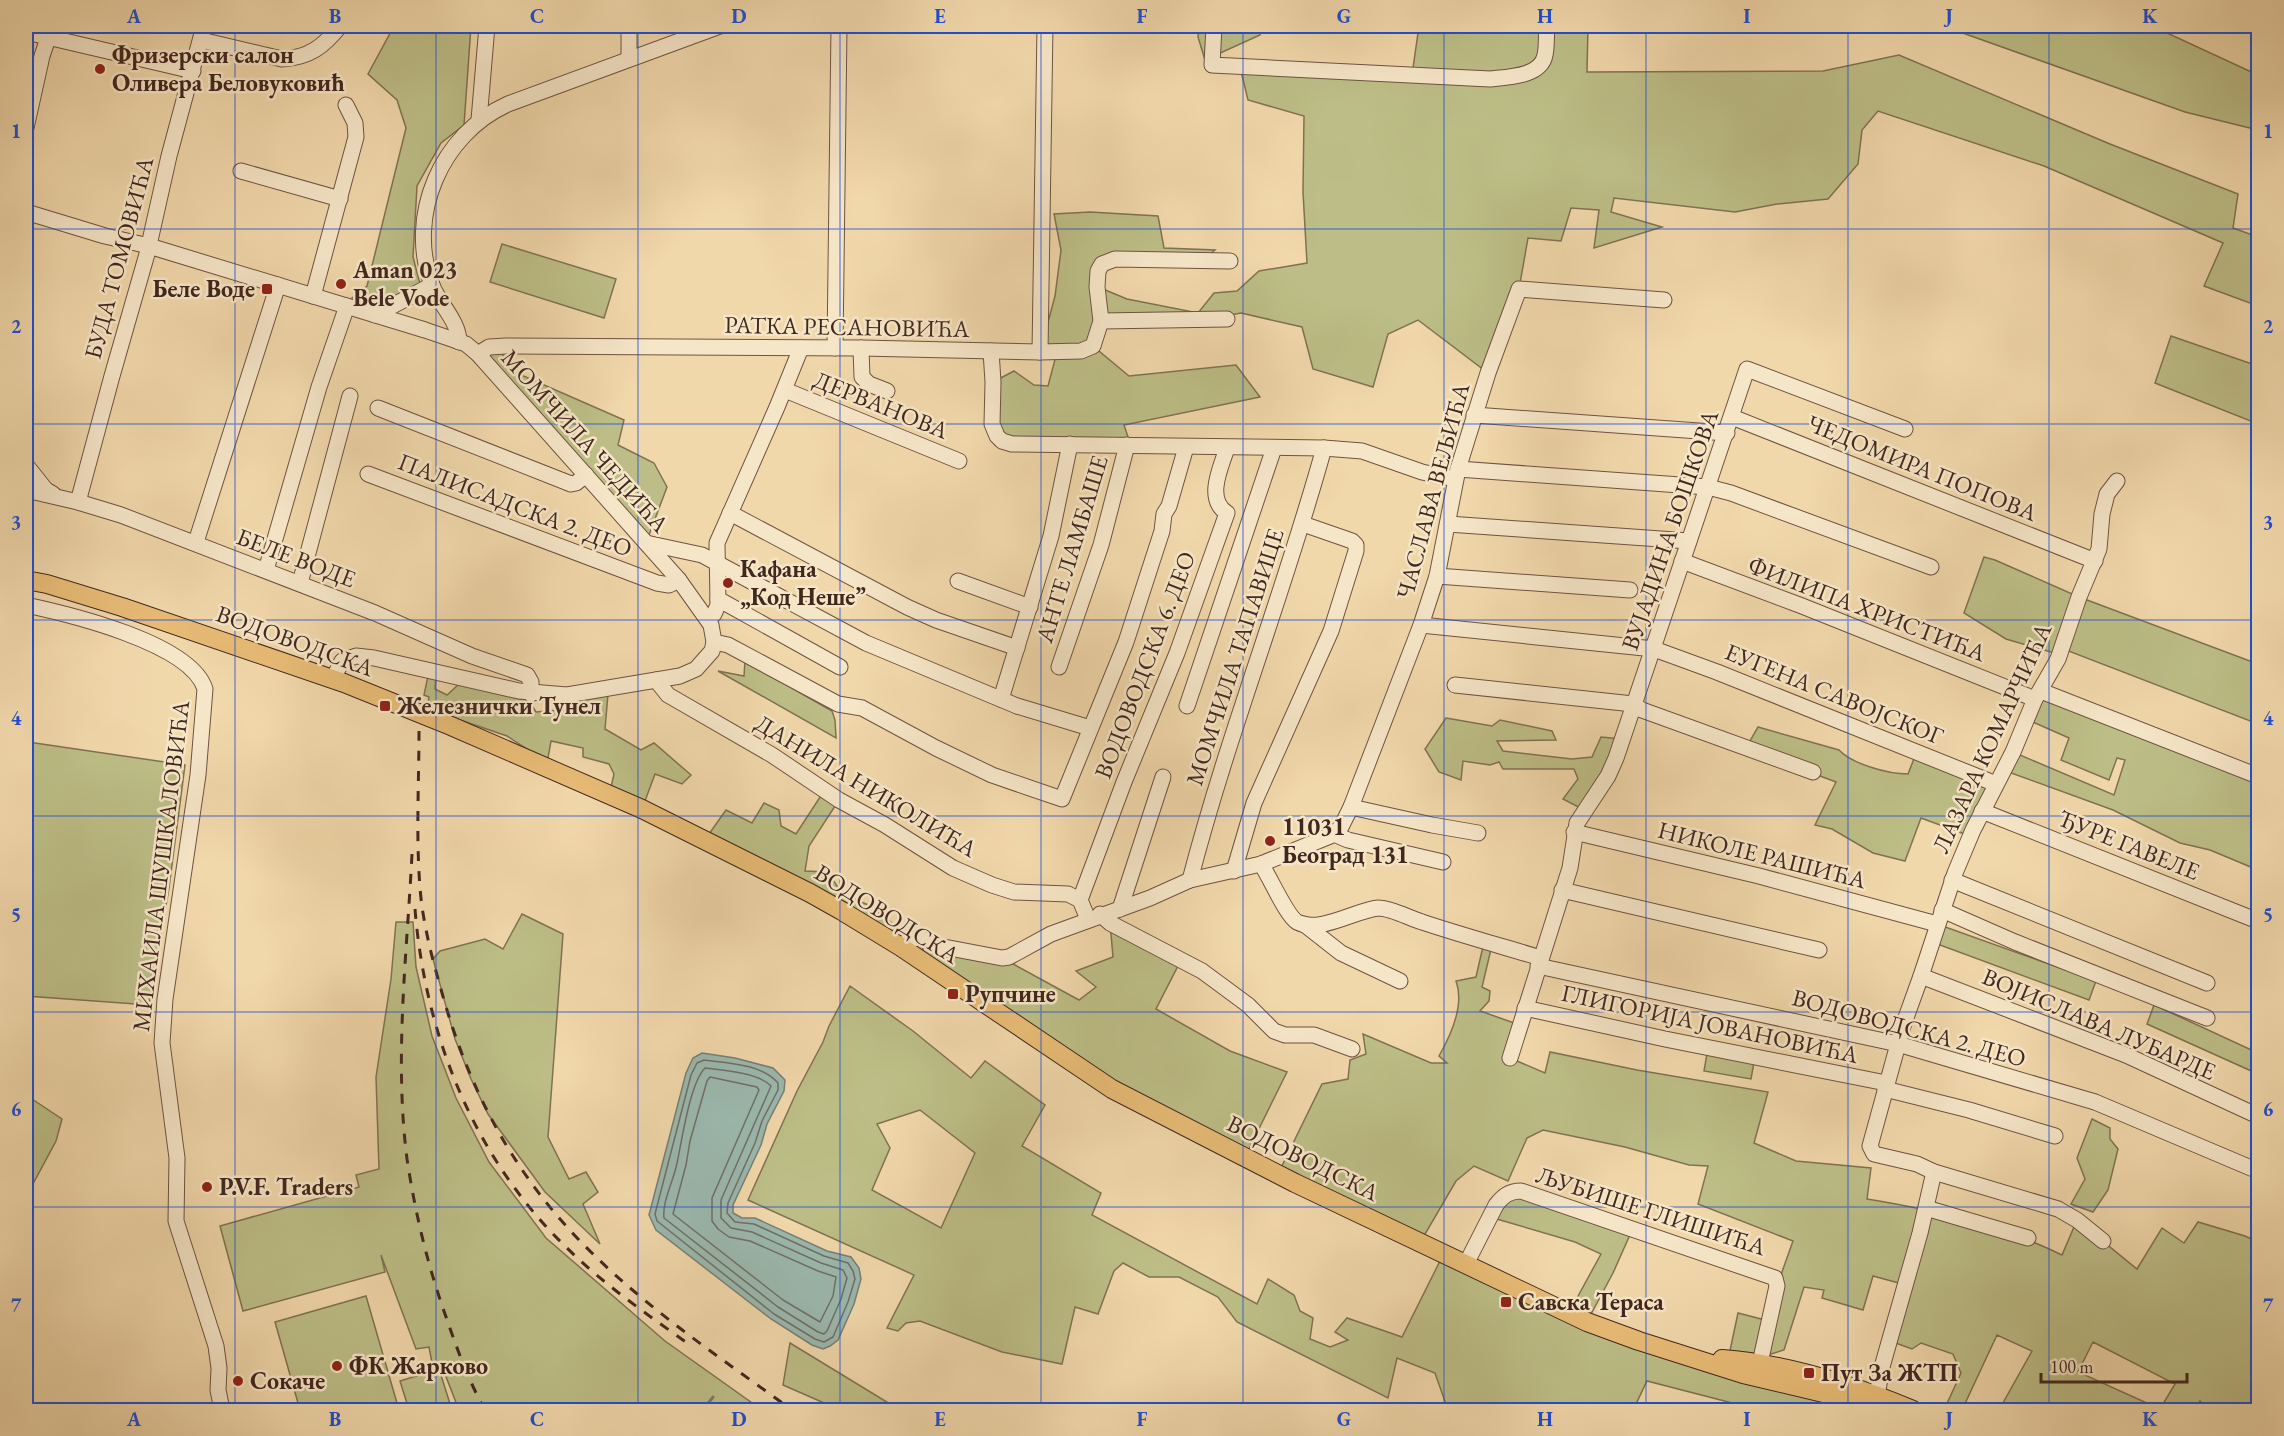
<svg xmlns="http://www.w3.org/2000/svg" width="2284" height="1436" font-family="'EB Garamond',serif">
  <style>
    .green { fill: #bdbe87; stroke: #807252; stroke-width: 1.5; fill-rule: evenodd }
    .water { fill: #9bb9af; stroke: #777f75; stroke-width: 1.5 }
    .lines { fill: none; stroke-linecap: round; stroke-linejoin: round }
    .shore { stroke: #6e7066; stroke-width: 1.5 }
    .stream { stroke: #777f75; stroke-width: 3 }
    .minor-casing { stroke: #6e5341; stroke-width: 17 }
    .major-casing { stroke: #42271e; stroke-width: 20 }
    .minor { stroke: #f6e6c8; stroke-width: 15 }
    .major { stroke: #e8bc76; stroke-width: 18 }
    .rail { stroke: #42271e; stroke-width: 3; stroke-dasharray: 10 10; stroke-linecap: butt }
    .grid { fill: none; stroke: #1d4ed8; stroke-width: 1.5; stroke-opacity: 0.55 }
    .poi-dot { fill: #8f2418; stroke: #f6e6c8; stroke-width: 2 }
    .labels { text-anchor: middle; stroke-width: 5; stroke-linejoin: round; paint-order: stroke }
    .poi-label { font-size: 24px; font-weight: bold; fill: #42271e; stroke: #f6e6c8; text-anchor: start }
    .street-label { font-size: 24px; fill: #42271e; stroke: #f6e6c8 }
    .neatline { fill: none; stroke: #1d4ed8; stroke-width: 2 }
    .grid-label { font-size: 20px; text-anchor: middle; font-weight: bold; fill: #1d4ed8 }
  </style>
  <rect width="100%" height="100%" fill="#f1d8ab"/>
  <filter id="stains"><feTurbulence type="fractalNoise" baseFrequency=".00333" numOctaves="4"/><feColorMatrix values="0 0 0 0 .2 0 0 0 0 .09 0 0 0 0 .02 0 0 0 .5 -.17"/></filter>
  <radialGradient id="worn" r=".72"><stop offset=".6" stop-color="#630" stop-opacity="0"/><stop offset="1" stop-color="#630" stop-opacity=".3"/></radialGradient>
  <g class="green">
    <path d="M394 26H471L464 125 441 143 417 186 413 257 420 284 369 308 352 298 367 286 406 128 397 100 368 74Z"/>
    <path d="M1199 26H1262L1260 35 1205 60 1198 37Z"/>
    <path d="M1419 26H1588L1587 72 1823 71 1899 55 2110 144 2238 194 2233 228 2258 237V306L2204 286 2223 243 2044 166 1878 111 1862 130 1858 164 1828 199 1777 204 1735 212 1614 198 1611 212 1662 227 1594 248 1599 210 1571 208 1561 241 1528 238 1519 289 1488 373 1418 320 1388 334 1373 387 1313 369 1302 327 1241 313 1205 320 1102 321 1093 346 1129 376 1236 365 1260 397 1124 425 1130 443 1002 441 993 382 1014 371 1034 385 1048 386 1057 352H1040L1055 296 1061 250 1054 214 1090 212 1158 216 1164 248 1215 250 1202 261 1103 264 1098 287 1127 299 1198 313 1214 293 1237 291 1259 271 1307 263 1303 192 1304 116 1248 100 1240 67 1412 75Z"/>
    <path d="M1943 26H2152L2258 75V130L2185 112Z"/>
    <path d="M502 244 616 279 604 318 490 282Z"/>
    <path d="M2171 336 2258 366V424L2155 383Z"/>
    <path d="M496 346 511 365 512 371 624 420 618 445 654 463 667 487 646 543 484 349Z"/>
    <path d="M1984 557 1995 560 2079 597 2258 664V724L2061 648 2054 653 2006 639 1964 613Z"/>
    <path d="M745 661 832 711 835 720 836 738 718 671 744 676Z"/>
    <path d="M428 676 436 677 435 689 447 695 459 684 529 701 536 712 572 709 575 700 608 694 605 729 641 750 654 743 691 775 682 784 655 774 642 809 609 796 614 774 609 764 583 757V748L551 741 546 769 533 753 507 736 434 711 427 707 429 697 424 695Z"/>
    <path d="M2041 691 2258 776V870L2210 850 2180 843 2113 810 2003 770 2013 752 2114 795 2125 760 2117 758 2109 780 2061 760 2069 738 2026 719Z"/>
    <path d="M1446 718 1492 726 1500 720 1552 731 1556 740 1497 741 1503 751 1572 759 1592 757 1601 737 1622 739 1584 810 1563 799 1578 779 1574 769H1503L1499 762 1490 765 1463 761 1461 780 1439 772 1425 749Z"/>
    <path d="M1758 727 1839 750C1852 764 1888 774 1908 774L1917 751 1996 784 1970 836 1921 818 1905 861 1873 853 1832 829 1815 825 1836 782 1746 748Z"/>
    <path d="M28 742 185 765 169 888 149 1005 26 996V750Z"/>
    <path d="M824 791 839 800 809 846 805 871 828 872 842 894 873 907 893 924 898 932 893 942 704 841 726 810 752 823 764 803 779 810 781 826 796 834Z"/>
    <path d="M522 914 563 934 548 1137 569 1179 586 1172 598 1192 583 1204 600 1244 545 1192 488 1114 471 1079 455 1039 433 959 440 951 485 939 503 949Z"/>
    <path d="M396 922H413L416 967 432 1036 456 1098 489 1162 546 1238 665 1341 762 1410H459L441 1364 432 1363 429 1347 416 1349 381 1255 385 1272 243 1311 220 1226 359 1187 356 1175 379 1169 376 1077 391 979Z"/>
    <path d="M1110 923 1181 960 1156 1009 1230 1051 1287 1072 1245 1157 1175 1122 929 967 919 938 1002 958 1079 1000 1096 987 1076 971 1113 957Z"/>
    <path d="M1937 924 2096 981 2089 1000 1932 942Z"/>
    <path d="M1484 942 1492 945 1482 987 1490 991 1489 1001 1480 1011 1520 1025 1510 1058 1545 1073 1550 1052 1637 1070 1768 1092 1754 1143 1796 1161 1871 1168 1867 1199C1934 1210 2001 1225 2062 1255L2077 1220 2137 1269 2162 1228 2184 1243 2198 1222 2245 1236 2258 1242V1410H2209L2200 1401 2194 1410H1999L2032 1351 1997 1335 1962 1410H1944L1961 1373 1953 1354 1921 1343 1912 1349 1890 1341 1906 1285 1873 1276 1863 1310 1822 1298 1824 1290 1804 1287 1784 1350 1761 1357 1728 1360 1738 1313 1769 1321 1777 1286 1793 1241 1698 1204 1708 1166 1689 1165 1625 1147 1543 1130 1527 1138 1508 1181 1474 1166 1456 1181 1421 1241 1278 1174 1322 1084 1348 1079 1350 1060 1366 1054 1363 1034 1431 1063H1447L1439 1056C1451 1035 1465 1005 1456 981L1476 977ZM2093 1342 2175 1384 2160 1409 2078 1372Z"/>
    <path d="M850 986 913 1031 971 1078 985 1061 1045 1105 1022 1146 1101 1193 1092 1215 1257 1304 1268 1279 1294 1295 1300 1311 1313 1318 1310 1339 1330 1347 1348 1340 1335 1332 1347 1318 1402 1337 1444 1253 1562 1311 1860 1410H1770L1736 1404 1647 1381 1637 1402 1644 1410H1448L1435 1373 1397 1358 1388 1398 1237 1322 1218 1297 1179 1277H1149L1123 1263 1114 1271 1098 1314 1075 1307 1062 1364 1002 1352 920 1321 906 1323 898 1331 887 1328 914 1275 748 1200 797 1091 823 1042 829 1026ZM920 1110 975 1153 941 1228 872 1190 890 1148 877 1124Z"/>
    <path d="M2154 1005 2258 1053V1074L2147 1024Z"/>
    <path d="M1708 1048 1755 1057 1751 1079 1704 1071Z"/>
    <path d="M26 1095 62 1119 56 1141 26 1197Z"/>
    <path d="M2092 1119 2110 1128V1139L2118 1149 2108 1190 2093 1212 2071 1204 2085 1179 2077 1158Z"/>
    <path d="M1511 1191 1633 1228 1613 1273 1590 1316 1571 1309 1601 1254 1575 1242 1490 1217Z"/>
    <path d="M366 1296 399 1410H300L275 1322Z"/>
    <path d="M790 1343 900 1410H840L783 1385Z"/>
    <path d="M439 1369 452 1410H409L400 1381Z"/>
    <path d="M1162 1404 1184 1410H1068L1077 1409Z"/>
  </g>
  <path class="water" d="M702 1053 735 1058 773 1068 785 1080 784 1091 767 1124 761 1145 733 1205V1213L742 1218H755L827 1251 851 1257 859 1268 861 1279 854 1304 838 1340 830 1346 823 1349 812 1345 771 1319 656 1230 649 1215 686 1073 693 1058Z"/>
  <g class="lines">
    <g class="shore">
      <path d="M704 1060C728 1063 762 1064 778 1083V1090L762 1121 755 1143 728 1203 727 1213 735 1222 754 1224 824 1256 848 1263 853 1271 855 1279 848 1302 833 1337 824 1342 815 1339 774 1314 657 1221 655 1214 691 1075 697 1063Z"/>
      <path d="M705 1068C722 1070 759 1073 771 1086L721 1200V1218L731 1228 752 1232 821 1263 843 1270 847 1278 841 1299 827 1331 824 1334 818 1332 778 1307 664 1218C662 1201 674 1180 677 1163 682 1140 690 1083 705 1068Z"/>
      <path d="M710 1077 757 1087 759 1090 712 1198V1221L718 1229 729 1237 750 1241 818 1271 836 1277 833 1296 820 1322 783 1300 673 1214 686 1165 690 1141 707 1081Z"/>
    </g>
    <path class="stream" d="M703 1410 713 1397"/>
    <defs>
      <g id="minor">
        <path d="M1214 26 1212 65 1490 79C1507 77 1541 77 1545 55 1547 46 1546 35 1547 26"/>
        <path d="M26 32 193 71"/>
        <path d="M201 40 282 59C309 58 324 46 340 26"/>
        <path d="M629 58V26"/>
        <path d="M479 120 487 26"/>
        <path d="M26 128 42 56 52 26"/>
        <path d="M241 171 340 199"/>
        <path d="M26 212 105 236 149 246 425 330 466 344 478 354 679 580 711 625 714 642 712 651 696 669 680 676 567 695 519 691 374 658 356 656 342 661 333 679"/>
        <path d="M313 296 356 137 355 123 346 105"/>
        <path d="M375 315 432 285"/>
        <path d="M1101 321 1227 319"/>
        <path d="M459 342C459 321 439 304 432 285 406 216 441 134 508 104L720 26"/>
        <path d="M835 348 839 26"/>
        <path d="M861 348 862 377 869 384 887 391"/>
        <path d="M991 351 993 382 992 424 997 436 1002 441 1012 444 1324 448 1362 451 1422 472 1455 479"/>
        <path d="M1040 352 1045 26"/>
        <path d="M478 354 489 347 506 346 861 348 1040 352 1081 351 1093 346 1101 321 1097 287 1098 271 1102 264 1115 259 1230 261"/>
        <path d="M785 390 959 461"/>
        <path d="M378 408 571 484 576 483 586 475"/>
        <path d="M1474 415 1727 433"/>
        <path d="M1732 417 2095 561"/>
        <path d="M26 465 46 490 53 494"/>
        <path d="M1458 469 1708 487 1731 493 1931 567"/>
        <path d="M368 474 657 583 669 585 679 580"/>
        <path d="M26 490 78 502 121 515 375 613 472 656 527 675 531 682V694"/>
        <path d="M78 502 112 376 147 254 169 156 204 26"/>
        <path d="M730 513 907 607 936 620 1017 648"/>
        <path d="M1448 524 1689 541"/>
        <path d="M196 542 278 285"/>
        <path d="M646 543 702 555 866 643 1017 706 1090 728"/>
        <path d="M1682 561 1802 606 2035 699"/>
        <path d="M266 570 319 387 347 306"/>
        <path d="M1437 576 1630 590"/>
        <path d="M958 581 1030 607"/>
        <path d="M300 583 350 396"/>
        <path d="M718 599 840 667"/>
        <path d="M26 605C68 614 191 643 205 689L198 775 165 999 162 1043 177 1158 176 1221 216 1346 219 1368 218 1390 222 1410"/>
        <path d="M708 619 714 614 718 605 717 543 777 407 801 348"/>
        <path d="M1421 625 1654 649 1717 672 1996 784"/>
        <path d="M714 642 728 645 838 704 862 708 936 748 992 775 1062 799 1126 642 1162 531 1164 514 1169 506 1186 447"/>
        <path d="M1059 667 1101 545 1127 445"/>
        <path d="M656 680 668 695 772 755 839 800 885 825 953 868 992 885 1014 892 1068 894 1080 900 1088 919"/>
        <path d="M1455 685 1633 704 1642 710 1813 772"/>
        <path d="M2041 691 2258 776"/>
        <path d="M1001 699 1051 536 1070 444"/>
        <path d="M1187 706 1274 448"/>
        <path d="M1351 807 1432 825 1478 833"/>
        <path d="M1982 811 2258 921"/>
        <path d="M1574 832 1759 876 1937 924"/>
        <path d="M1334 834 1348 840 1443 862"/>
        <path d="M1261 864C1270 877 1286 915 1297 922 1319 934 1356 910 1378 908 1391 908 1409 918 1422 922 1461 935 1501 946 1541 958"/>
        <path d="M1234 871 1254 803 1331 631 1356 551V545L1352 541 1303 524"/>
        <path d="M1190 880C1228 734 1284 593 1324 448"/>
        <path d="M1952 880 2207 983"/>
        <path d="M1562 890 1819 950"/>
        <path d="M1080 900 1124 782 1177 653 1227 513C1205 499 1221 467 1227 448"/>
        <path d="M1120 909 1163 777"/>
        <path d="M1942 910 2015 942 2207 1018"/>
        <path d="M1100 914 1110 923 1202 971 1248 1005 1274 1031 1285 1035H1314L1352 1049"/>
        <path d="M1304 924 1341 953 1400 981"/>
        <path d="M901 947 909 940 919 938 939 946 1002 958 1009 957 1051 934 1150 898 1190 880 1261 864 1330 836 1341 827 1351 807 1421 625 1437 576 1458 469 1488 373 1519 289 1664 300"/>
        <path d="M1538 966 1898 1044 2095 1102 2258 1171"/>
        <path d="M1921 976 2126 1055 2258 1116"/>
        <path d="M1525 1008 1665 1039 1886 1083"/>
        <path d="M1510 1058 1570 868 1577 823 1608 776 1616 758 1747 369 1905 429"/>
        <path d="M1885 1089 1969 1110 2055 1136"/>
        <path d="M1926 1208 2028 1238"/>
        <path d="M2103 1241 2077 1220 2058 1209 1934 1172 1917 1164 1874 1154 1870 1146 1903 1026 1921 976 1955 873 1973 830 2013 752 2035 699 2058 659 2079 597 2099 549 2102 514 2107 494 2117 481"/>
        <path d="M1466 1264 1496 1205C1503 1196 1509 1191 1521 1191L1775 1278 1777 1286 1760 1363"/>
        <path d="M1875 1407 1882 1367 1920 1233 1934 1172"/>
      </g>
      <g id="major">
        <path d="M26 580 47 584 122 607 344 683 451 726 642 809 810 893 842 911 901 947 1112 1089 1295 1183 1587 1322 1639 1341 1743 1374 1853 1400 1882 1410"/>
        <path d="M1722 1359C1788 1364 1853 1385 1913 1410"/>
      </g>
    </defs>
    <use href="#minor" class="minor-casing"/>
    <use href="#major" class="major-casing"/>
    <use href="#minor" class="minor"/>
    <use href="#major" class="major"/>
    <g class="rail">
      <path d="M419 731C419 787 415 852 422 907 426 933 432 958 439 982 467 1088 514 1177 593 1254 653 1313 725 1361 792 1410"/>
      <path d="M412 854C407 954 394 1058 407 1159 415 1212 427 1263 445 1314 456 1346 468 1380 485 1410"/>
      <path d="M415 909C425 1035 474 1158 566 1247 603 1284 648 1315 690 1345"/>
    </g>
  </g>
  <path class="grid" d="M235 26V1410M436 26V1410M638 26V1410M840 26V1410M1041 26V1410M1243 26V1410M1444 26V1410M1646 26V1410M1848 26V1410M2049 26V1410M26 229H2258M26 424H2258M26 620H2258M26 816H2258M26 1012H2258M26 1207H2258"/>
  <g class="poi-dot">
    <circle cx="100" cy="69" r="6"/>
    <circle cx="341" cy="284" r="6"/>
    <rect x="261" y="283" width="12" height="12" rx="3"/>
    <circle cx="728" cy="583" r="6"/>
    <rect x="379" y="700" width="12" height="12" rx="3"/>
    <circle cx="1270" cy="841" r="6"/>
    <rect x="947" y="988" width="12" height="12" rx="3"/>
    <circle cx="207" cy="1187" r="6"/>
    <rect x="1500" y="1296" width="12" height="12" rx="3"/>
    <circle cx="337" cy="1366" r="6"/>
    <rect x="1803" y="1367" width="12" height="12" rx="3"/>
    <circle cx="238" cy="1381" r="6"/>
  </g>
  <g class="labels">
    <g class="poi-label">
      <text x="112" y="63">Фризерски салон<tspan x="112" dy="28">Оливера Беловуковић</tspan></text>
      <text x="353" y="278">Aman 023<tspan x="353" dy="28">Bele Vode</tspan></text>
      <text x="255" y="297" text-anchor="end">Беле Воде</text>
      <text x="740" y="577">Кафана<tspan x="740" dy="28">„Код Неше”</tspan></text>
      <text x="397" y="714">Железнички Тунел</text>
      <text x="1282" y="835">11031<tspan x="1282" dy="28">Београд 131</tspan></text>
      <text x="965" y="1002">Рупчине</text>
      <text x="219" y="1195">P.V.F. Traders</text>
      <text x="1518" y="1310">Савска Тераса</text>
      <text x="349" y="1374">ФК Жарково</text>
      <text x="1821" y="1381">Пут За ЖТП</text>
      <text x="250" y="1389">Сокаче</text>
    </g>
    <g class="street-label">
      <text transform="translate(119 258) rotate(-75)" y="8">БУДА ТОМОВИЋА</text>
      <text transform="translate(847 327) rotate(1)" y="8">РАТКА РЕСАНОВИЋА</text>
      <text transform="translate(881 405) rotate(22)" y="8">ДЕРВАНОВА</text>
      <text transform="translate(585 441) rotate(48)" y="8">МОМЧИЛА ЧЕДИЋА</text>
      <text transform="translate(1922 468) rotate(22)" y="8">ЧЕДОМИРА ПОПОВА</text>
      <text transform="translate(1433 491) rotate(-75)" y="8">ЧАСЛАВА ВЕЉИЋА</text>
      <text transform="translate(515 505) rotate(21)" y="8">ПАЛИСАДСКА 2. ДЕО</text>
      <text transform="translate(1670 530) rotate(-71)" y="8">ВУЈАДИНА БОШКОВА</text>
      <text transform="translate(1072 549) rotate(-73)" y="8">АНТЕ ЛАМБАШЕ</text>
      <text transform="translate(296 558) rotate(21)" y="8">БЕЛЕ ВОДЕ</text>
      <text transform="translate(1867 609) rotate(21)" y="8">ФИЛИПА ХРИСТИЋА</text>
      <text transform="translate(295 641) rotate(20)" y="8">ВОДОВОДСКА</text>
      <text transform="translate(1235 657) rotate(-72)" y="8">МОМЧИЛА ТАПАВИЦЕ</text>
      <text transform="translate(1145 665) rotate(-69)" y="8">ВОДОВОДСКА 6. ДЕО</text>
      <text transform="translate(1834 694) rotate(22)" y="8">ЕУГЕНА САВОЈСКОГ</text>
      <text transform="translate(1992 738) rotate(-65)" y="8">ЛАЗАРА КОМАРЧИЋА</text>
      <text transform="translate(866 786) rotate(31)" y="8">ДАНИЛА НИКОЛИЋА</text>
      <text transform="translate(2129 845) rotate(22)" y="8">ЂУРЕ ГАВЕЛЕ</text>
      <text transform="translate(1762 855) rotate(14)" y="8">НИКОЛЕ РАШИЋА</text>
      <text transform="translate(161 866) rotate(-83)" y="8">МИХАИЛА ШУШКАЛОВИЋА</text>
      <text transform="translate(887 914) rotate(32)" y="8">ВОДОВОДСКА</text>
      <text transform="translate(1710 1024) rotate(12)" y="8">ГЛИГОРИЈА ЈОВАНОВИЋА</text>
      <text transform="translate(2099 1024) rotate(23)" y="8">ВОЈИСЛАВА ЛУБАРДЕ</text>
      <text transform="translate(1909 1028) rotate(15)" y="8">ВОДОВОДСКА 2. ДЕО</text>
      <text transform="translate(1303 1158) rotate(26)" y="8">ВОДОВОДСКА</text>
      <text transform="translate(1651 1211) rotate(18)" y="8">ЉУБИШЕ ГЛИШИЋА</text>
    </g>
  </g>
  <rect width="2284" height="1436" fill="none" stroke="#f1d8ab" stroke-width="66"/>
  <path d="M2041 1373v9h146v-9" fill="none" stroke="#42271e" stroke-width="3"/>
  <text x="2050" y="1373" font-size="18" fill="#42271e" stroke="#f6e6c8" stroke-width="4.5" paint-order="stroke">100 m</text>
  <rect x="33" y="33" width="2218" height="1370" class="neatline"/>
  <g class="grid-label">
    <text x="134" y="23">A</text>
    <text x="335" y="23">B</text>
    <text x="537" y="23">C</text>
    <text x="739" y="23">D</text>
    <text x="940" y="23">E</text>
    <text x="1142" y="23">F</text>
    <text x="1344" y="23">G</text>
    <text x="1545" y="23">H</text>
    <text x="1747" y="23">I</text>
    <text x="1949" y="23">J</text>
    <text x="2150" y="23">K</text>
    <text x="16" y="138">1</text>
    <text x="2268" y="138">1</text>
    <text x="16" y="333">2</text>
    <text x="2268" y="333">2</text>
    <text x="16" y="529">3</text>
    <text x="2268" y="529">3</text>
    <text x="16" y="725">4</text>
    <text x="2268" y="725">4</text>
    <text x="16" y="921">5</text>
    <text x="2268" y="921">5</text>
    <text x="16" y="1116">6</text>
    <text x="2268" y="1116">6</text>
    <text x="16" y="1312">7</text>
    <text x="2268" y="1312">7</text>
    <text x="134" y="1426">A</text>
    <text x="335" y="1426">B</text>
    <text x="537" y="1426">C</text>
    <text x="739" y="1426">D</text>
    <text x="940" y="1426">E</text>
    <text x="1142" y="1426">F</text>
    <text x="1344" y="1426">G</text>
    <text x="1545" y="1426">H</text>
    <text x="1747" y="1426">I</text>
    <text x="1949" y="1426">J</text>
    <text x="2150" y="1426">K</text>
  </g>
  <rect width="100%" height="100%" filter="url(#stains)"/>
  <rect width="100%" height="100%" fill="url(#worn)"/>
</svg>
